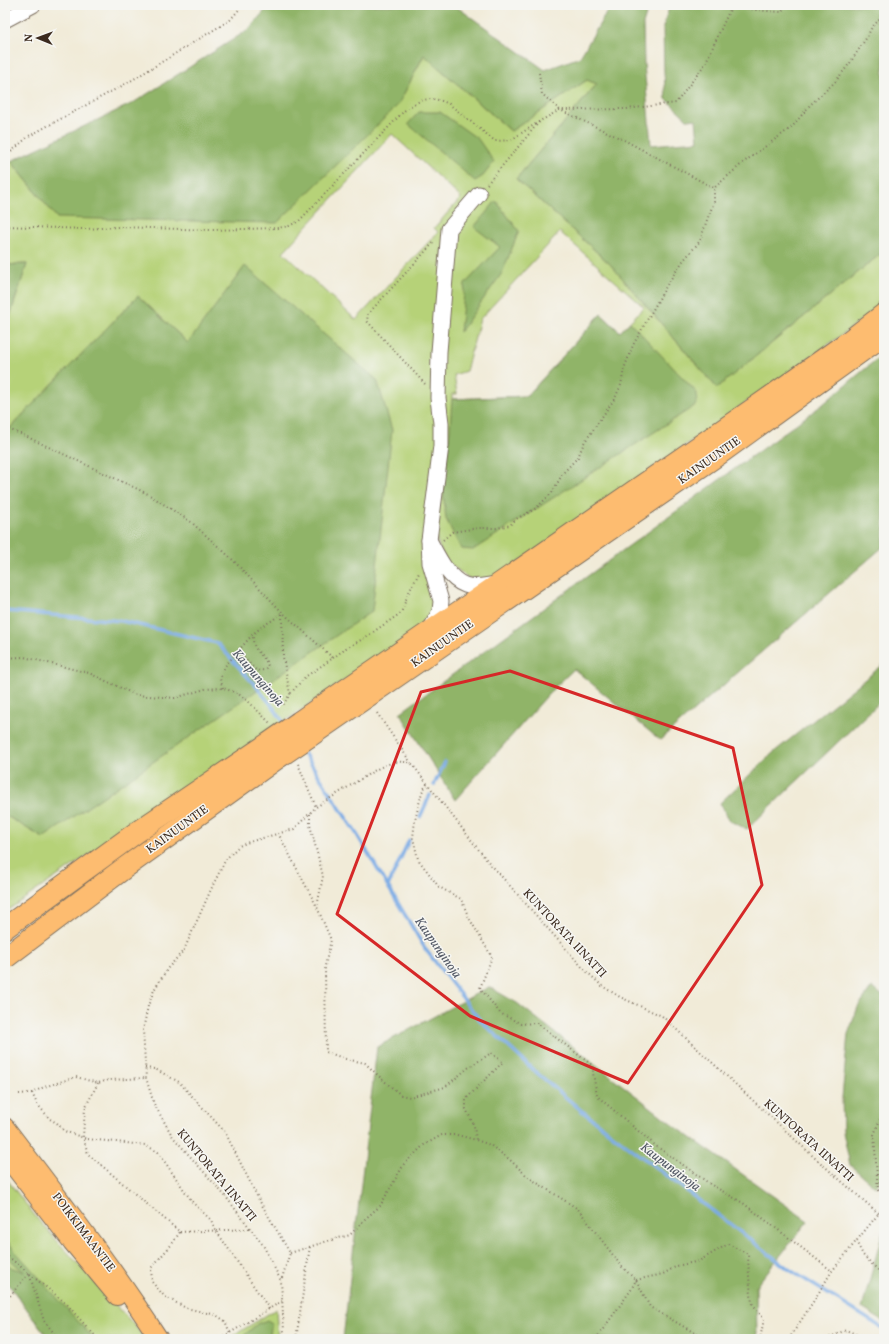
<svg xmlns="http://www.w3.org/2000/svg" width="889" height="1344" font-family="Vollkorn,serif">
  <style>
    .green { fill: #b6d278; stroke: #787e4b; fill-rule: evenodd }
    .forest { fill: #90b468; stroke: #666f43 }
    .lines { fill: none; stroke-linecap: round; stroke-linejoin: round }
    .stream { stroke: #7aabe5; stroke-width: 3.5 }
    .minor-casing { stroke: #7b6e5f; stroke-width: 17 }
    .major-casing { stroke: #7b6e5f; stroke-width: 20 }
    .highway-casing { stroke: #7b6e5f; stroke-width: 23 }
    .path { stroke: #7b6e5f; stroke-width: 2; stroke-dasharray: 1 3; stroke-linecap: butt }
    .minor { stroke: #fff; stroke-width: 15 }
    .major { stroke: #fdbc70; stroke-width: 18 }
    .highway { stroke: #fdbc70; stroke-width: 21 }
    .highway-bridge-casing { stroke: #7b6e5f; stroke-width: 23; stroke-linecap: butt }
    .highway-bridge { stroke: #fdbc70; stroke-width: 21 }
    .marked { fill: none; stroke: #d62828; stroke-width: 3; stroke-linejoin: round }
    .labels { text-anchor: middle; stroke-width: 3; stroke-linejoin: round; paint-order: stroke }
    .street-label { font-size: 12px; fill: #3b2a1e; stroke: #f6f6f2 }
    .water-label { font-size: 13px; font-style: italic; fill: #515764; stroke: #f6f6f2 }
  </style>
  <rect width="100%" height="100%" fill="#f6f6f2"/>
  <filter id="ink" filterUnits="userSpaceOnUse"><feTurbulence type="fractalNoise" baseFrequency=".025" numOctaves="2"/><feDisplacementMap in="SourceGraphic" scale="8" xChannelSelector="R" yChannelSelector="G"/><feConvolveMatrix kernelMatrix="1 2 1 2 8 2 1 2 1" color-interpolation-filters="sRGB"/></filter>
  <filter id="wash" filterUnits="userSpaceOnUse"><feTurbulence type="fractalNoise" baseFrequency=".012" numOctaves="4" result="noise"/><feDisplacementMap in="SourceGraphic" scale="16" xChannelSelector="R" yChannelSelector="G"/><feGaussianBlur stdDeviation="0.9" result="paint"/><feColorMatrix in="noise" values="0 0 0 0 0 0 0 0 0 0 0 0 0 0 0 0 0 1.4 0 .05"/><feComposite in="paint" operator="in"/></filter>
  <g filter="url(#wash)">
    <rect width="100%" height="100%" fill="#f1ebd8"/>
    <g class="green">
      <path d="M424 55 511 131 587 80 597 84 516 179 610 264 717 388 884 251V302L843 334 499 576 482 581 470 579 447 562 440 549 436 536 434 607 431 616 402 641 5 912V815L43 837 188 343 138 296 5 433V331L27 264 5 265V169L11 161 57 218 398 105ZM392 134 461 198 434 228 438 232 356 320 283 252ZM560 232 644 307 620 332 601 314 527 396 452 399V394H457L454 375 466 371 480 319Z"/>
      <path d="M5 1177 39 1221 135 1326 145 1339H49L7 1282 5 1283Z"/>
      <path d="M276 1309 278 1339H228Z"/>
    </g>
    <g class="forest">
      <path d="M270 5H454L545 70 580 57 611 5H649L643 24 644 64 651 145 698 141 696 119 688 120 666 99 664 73 663 27 670 5H884V251L717 388 610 264 516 179 597 84 587 80 511 131 424 55 398 105 277 223 57 218 11 161 133 103 248 30Z"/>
      <path d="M419 112H440L478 139 494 162 483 176 475 181 408 124Z"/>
      <path d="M496 201 519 231 502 273 460 332 465 284 500 247 474 227Z"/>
      <path d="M27 264 5 331V265Z"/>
      <path d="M245 266 377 380 392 430 372 611 43 838 5 815V433L138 296 188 343Z"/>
      <path d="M601 314 620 332 630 322 697 393 696 405 473 550 461 549 446 519 443 491 450 429 452 399 527 396Z"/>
      <path d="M884 353V546L660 740 574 669 553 689 455 800 400 713 822 405Z"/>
      <path d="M884 664V698L747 829 730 821 720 803 774 752Z"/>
      <path d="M489 987 517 1003 676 1127 808 1221 756 1286 757 1339H343L377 1047Z"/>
      <path d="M872 987 884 997V1177L875 1187 850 1165 843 1132 842 1098 848 1034 858 1007Z"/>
      <path d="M884 1227V1322L862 1308Z"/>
      <path d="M5 1238 15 1251 94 1339H49L7 1282 5 1283V1265L24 1272 5 1255Z"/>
      <path d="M267 1320 272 1323 269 1339H240L257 1324Z"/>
    </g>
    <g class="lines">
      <g class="stream">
        <path d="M5 611 122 621 217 643 255 685 273 707 284 723"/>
        <path d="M302 750 356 833 426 950 479 1019 530 1067 582 1111 790 1270 884 1329"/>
        <path d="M434 785 445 762"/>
        <path d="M420 817 430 795"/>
        <path d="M388 886 409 840"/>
      </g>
    </g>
  </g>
  <g filter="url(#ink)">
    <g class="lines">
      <defs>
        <g id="minor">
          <path d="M5 20 33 5"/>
          <path d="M429 540 441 446V423L438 398 439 352 449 229 479 194"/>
          <path d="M430 630 440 611 441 601 430 563 429 540C437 555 448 579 465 585 475 589 487 585 496 584"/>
        </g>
        <g id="major">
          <path d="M5 1127C58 1197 112 1266 159 1339"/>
          <path d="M5 1155 72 1242 117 1296"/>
        </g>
        <g id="highway">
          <path d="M299 722 756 407 845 344 884 314"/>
          <path d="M310 736 719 454 884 335"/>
          <path d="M5 928 137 832 269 743"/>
          <path d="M5 958 123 869 279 757"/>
        </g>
      </defs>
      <use href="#minor" class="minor-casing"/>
      <use href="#major" class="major-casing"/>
      <use href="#highway" class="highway-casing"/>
      <g class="path">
        <path d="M732 5 755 10 781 12 787 5"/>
        <path d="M539 73 542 94 560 110 624 140 714 188"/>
        <path d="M5 157 29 136 129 82 230 20 243 5"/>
        <path d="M487 184 540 121 560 110 626 109 676 103 705 64 732 5"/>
        <path d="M5 226 84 229 119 227 212 230 277 228 289 226 299 221 404 111C419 99 431 95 449 104L495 141 511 140 540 121"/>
        <path d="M425 384 367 321 368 314 435 241"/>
        <path d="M5 428 21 434 148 494 191 522 231 558 282 612 333 658 305 677 290 694"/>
        <path d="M443 540 452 532 478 528H497L510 525 516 519 535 509 552 493 563 473 578 457 584 443 615 398 621 385 624 369 633 345 668 283 683 261 700 241 707 220 714 202V188L744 162 792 127 810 105 835 82 850 63 867 37 872 27 879 20 884 7"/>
        <path d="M282 614 283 657 290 694 282 707"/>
        <path d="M238 652 257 671 264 670 268 666C263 652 252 653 253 635"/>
        <path d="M5 658 24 657 89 673 136 695 175 698 205 689 223 688 237 693 248 701 270 723"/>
        <path d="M333 658 346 648 363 639 401 613 408 594 419 573"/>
        <path d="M223 688 220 679 225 666 253 634 264 625 273 620 282 612"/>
        <path d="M377 713 411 763"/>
        <path d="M298 764 316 807"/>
        <path d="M427 784 422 792 415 820 413 838 418 859 439 887 461 899 469 918 492 957 480 988 500 1013 521 1024 537 1023 593 1066V1073L597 1096 656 1146 710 1184 743 1203 832 1271"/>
        <path d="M310 814V825L323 876 317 907 331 940 325 966 326 1052 346 1059 365 1063 383 1080 401 1095 410 1097 445 1087 468 1068 491 1053 503 1062 466 1099V1109L474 1126 476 1140"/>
        <path d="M278 833 316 905"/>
        <path d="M145 1068 155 1069 179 1082 225 1132 259 1200 290 1253 281 1281"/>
        <path d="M98 1083 85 1108 83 1137 88 1154 180 1232 172 1244 151 1268 152 1282 164 1296 186 1308 216 1315 225 1321 230 1333"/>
        <path d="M884 1085V1086"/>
        <path d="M32 1093 37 1104 50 1119 57 1123 64 1131 87 1139 145 1145 158 1152 193 1203 211 1220 215 1229 270 1310"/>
        <path d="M19 1094 32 1093 44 1087 76 1077 98 1083 109 1080 146 1078"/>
        <path d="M884 1096V1109L874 1135 878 1190 884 1196"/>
        <path d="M180 1232 250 1229"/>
        <path d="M856 1241 863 1255 882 1274H884"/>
        <path d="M290 1253 331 1240 350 1235 365 1219 380 1206 404 1164 424 1145 442 1135H457L476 1140 490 1145 509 1159 528 1177 578 1209 622 1267 636 1280 650 1307 705 1339"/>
        <path d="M5 1254 67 1304 76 1315 98 1339"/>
        <path d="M636 1280 663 1274 677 1266 699 1261 728 1244 748 1254 749 1277 752 1303 764 1319 760 1339"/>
        <path d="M5 1302 29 1273 44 1321 59 1339"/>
        <path d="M220 1339 282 1301"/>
        <path d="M286 1339 284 1331 281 1281 263 1245 226 1197 173 1137 154 1104 146 1078 143 1030 148 1006 154 990 168 968 184 950 213 885 226 859 239 846 249 842 294 829 316 807 377 769C389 763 399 759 412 764L486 859 583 968 602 986 620 997 662 1016 815 1158 878 1213 884 1217"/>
        <path d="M296 1339 310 1246"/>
        <path d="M596 1339 631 1290 636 1280"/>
        <path d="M727 1339H728"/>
        <path d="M789 1339 813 1302 832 1271 884 1207"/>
        <path d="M826 1339 846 1330 867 1339"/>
      </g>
      <use href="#minor" class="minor"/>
      <use href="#major" class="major"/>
      <use href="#highway" class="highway"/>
      <defs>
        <g id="highway-bridge">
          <path d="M269 743 299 722"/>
          <path d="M279 757 310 736"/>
        </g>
      </defs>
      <use href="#highway-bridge" class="highway-bridge-casing"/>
      <use href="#highway-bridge" class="highway-bridge"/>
    </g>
  </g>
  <path class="marked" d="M510 671 733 748 762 885 628 1083 470 1016 337 914 421 692Z"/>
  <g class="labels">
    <g class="street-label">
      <text transform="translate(709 460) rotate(-35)" y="4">KAINUUNTIE</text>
      <text transform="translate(442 643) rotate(-35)" y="4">KAINUUNTIE</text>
      <text transform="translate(177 829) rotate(-36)" y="4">KAINUUNTIE</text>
      <text transform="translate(565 933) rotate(47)" y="4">KUNTORATA IINATTI</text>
      <text transform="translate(809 1140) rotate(42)" y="4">KUNTORATA IINATTI</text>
      <text transform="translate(217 1175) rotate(50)" y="4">KUNTORATA IINATTI</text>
      <text transform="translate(84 1232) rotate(53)" y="4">POIKKIMAANTIE</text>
    </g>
    <g class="water-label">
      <text transform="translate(259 677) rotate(49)" y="5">Kaupunginoja</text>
      <text transform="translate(439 947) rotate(55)" y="5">Kaupunginoja</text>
      <text transform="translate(671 1166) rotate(37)" y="5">Kaupunginoja</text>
    </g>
  </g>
  <rect width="889" height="1344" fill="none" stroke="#f6f6f2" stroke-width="20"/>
  <g transform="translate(38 38) rotate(271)" stroke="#f6f6f2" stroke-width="3" paint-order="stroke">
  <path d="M0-3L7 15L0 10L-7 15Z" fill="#3b2a1e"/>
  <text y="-6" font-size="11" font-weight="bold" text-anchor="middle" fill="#3b2a1e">N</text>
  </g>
</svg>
